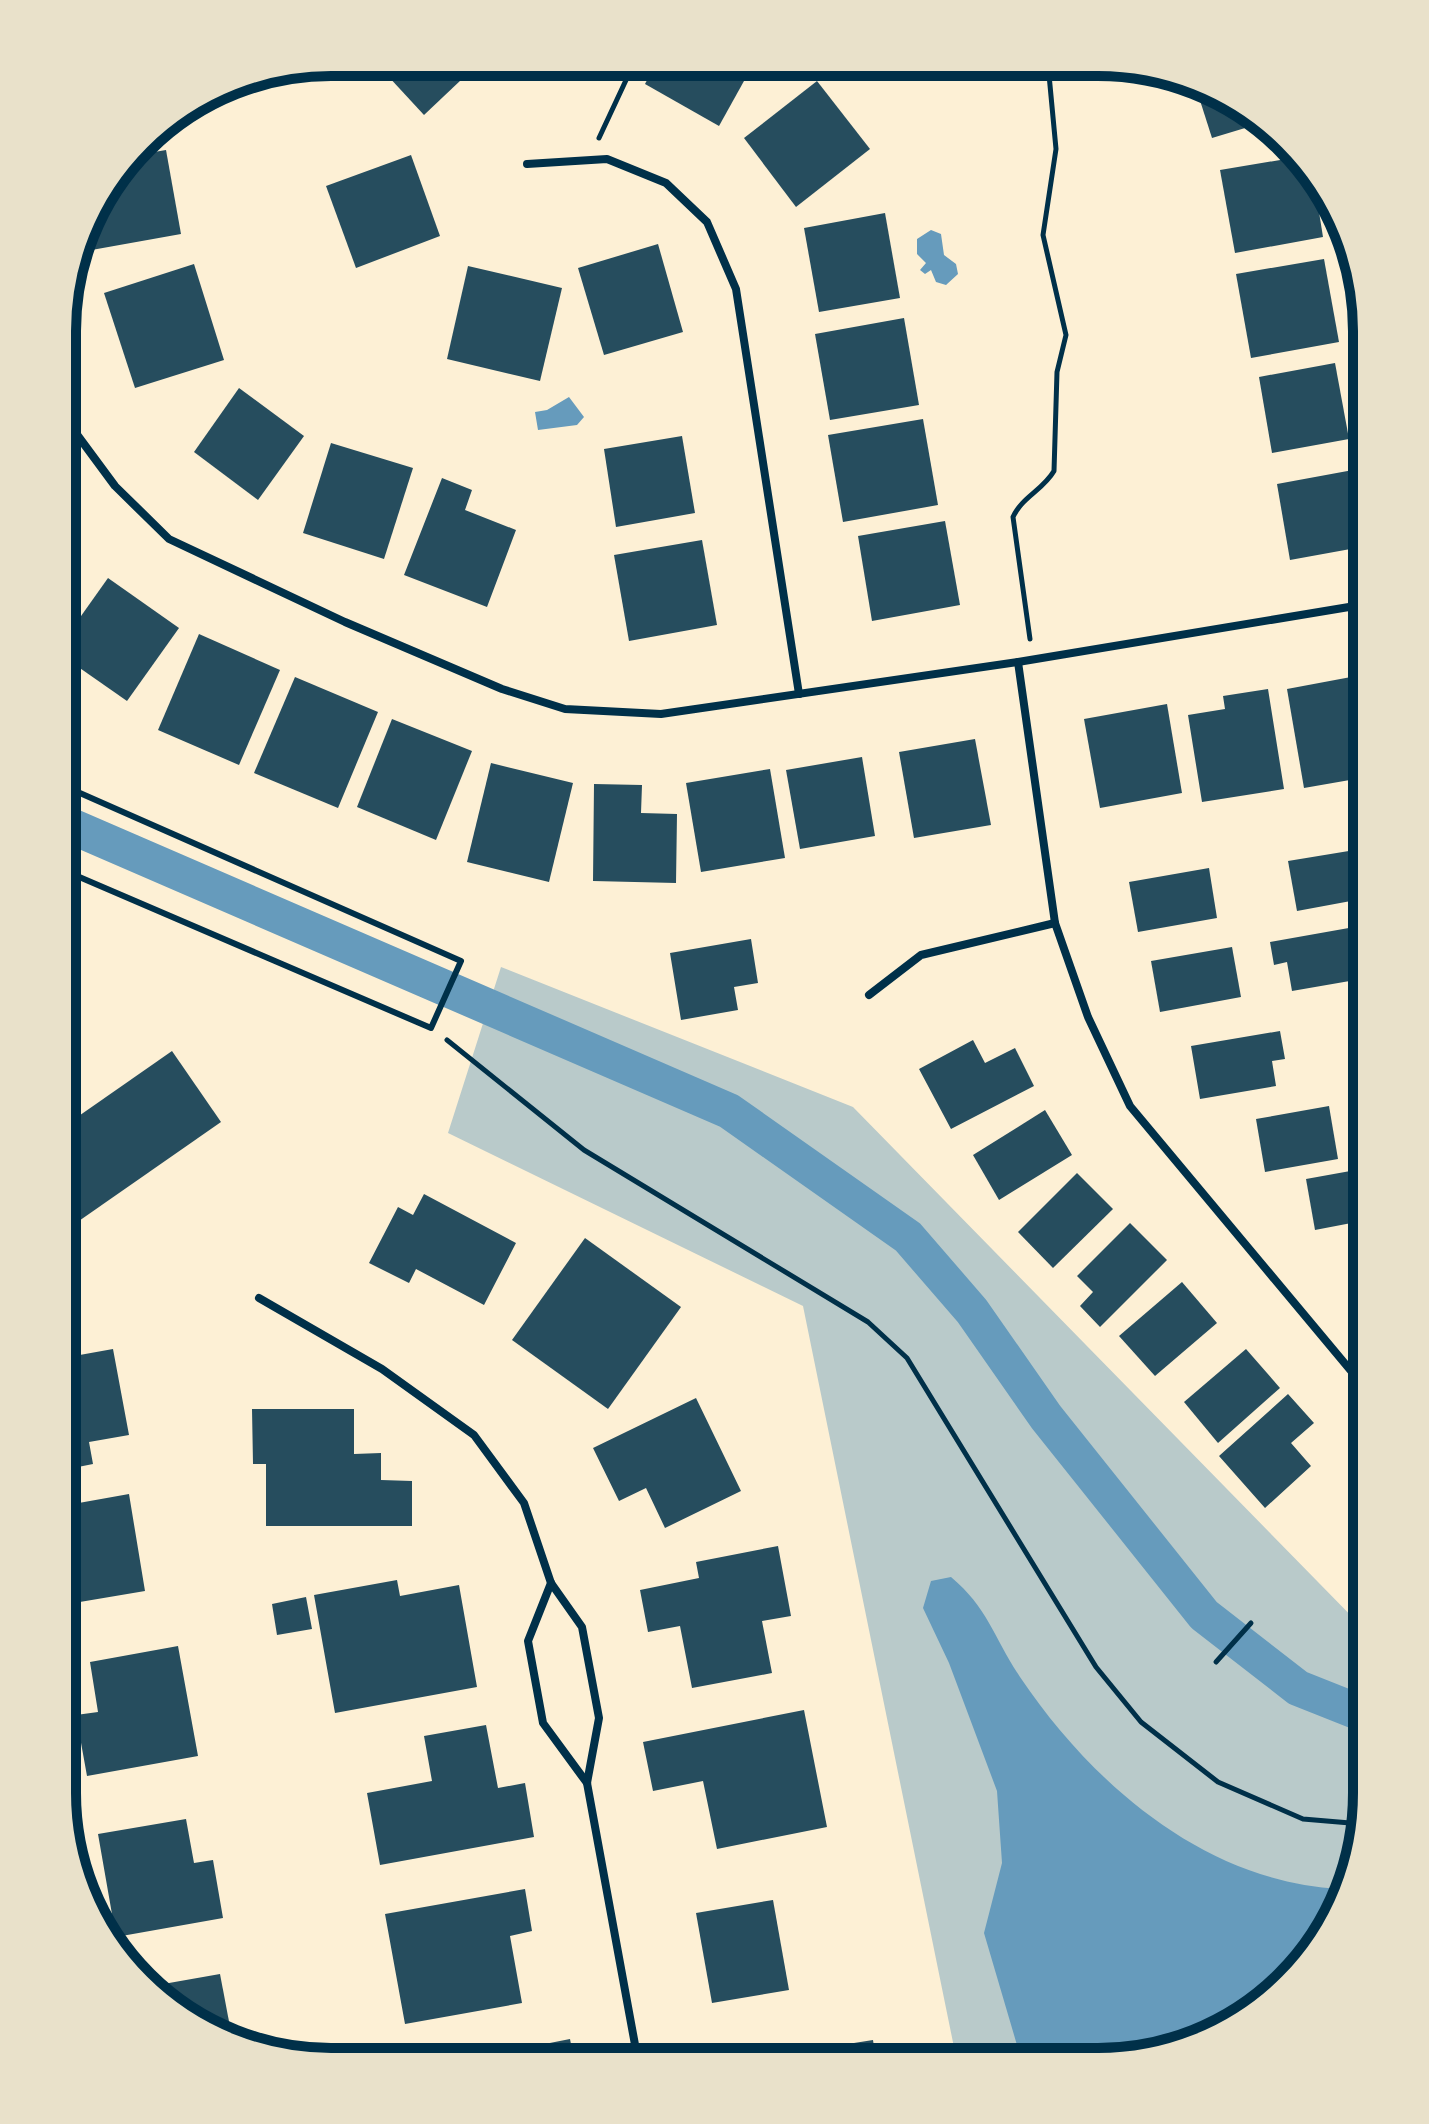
<svg xmlns="http://www.w3.org/2000/svg" width="1429" height="2124" font-family="'Titillium Web',sans-serif">
  <style>
    .green { fill: #b9caca }
    .water { fill: #669bbc }
    .lines { fill: none; stroke-linecap: round; stroke-linejoin: round }
    .canal { stroke: #669bbc; stroke-width: 36 }
    .building { fill: #264d5e }
    .path { stroke: #003049; stroke-width: 5 }
    .service { stroke: #003049; stroke-width: 6 }
    .minor { stroke: #003049; stroke-width: 8 }
    .rim { fill: none; stroke: #003049; stroke-width: 10 }
  </style>
  <rect width="100%" height="100%" fill="#fdf0d5"/>
  <path class="green" d="M501 967 853 1107 1366 1631V1811L1321 1943 1275 1995 1201 2041 1098 2062H957L803 1306 448 1133Z"/>
  <g class="water">
    <path d="M931 230 941 234 944 255 956 264 958 274 946 285 936 282 931 270 925 274 920 270 926 263 917 254V239Z"/>
    <path d="M569 397 584 417 577 425 538 430 535 412 547 410Z"/>
    <path d="M951 1577C988 1608 994 1638 1020 1677 1092 1784 1205 1882 1340 1889L1321 1943 1275 1995 1201 2041 1098 2062H1022L984 1933 1002 1863 997 1791 949 1663 923 1608 931 1581Z"/>
  </g>
  <g class="lines">
    <path class="canal" d="M64 823 729 1111 908 1237 972 1311 1046 1417 1204 1615 1298 1688 1366 1715"/>
  </g>
  <g class="building">
    <path d="M375 62H480L424 115Z"/>
    <path d="M575 63H613L612 70Z"/>
    <path d="M656 63H754L719 126 645 84Z"/>
    <path d="M817 81 870 149 796 207 744 138Z"/>
    <path d="M1197 91 1261 117 1265 122 1212 138Z"/>
    <path d="M167 121 169 135 145 139 154 129Z"/>
    <path d="M166 150 181 234 86 251 84 238 98 197 131 156Z"/>
    <path d="M411 155 440 236 356 268 326 186Z"/>
    <path d="M1292 158 1315 187 1323 237 1235 253 1220 170Z"/>
    <path d="M885 213 900 298 819 312 804 228Z"/>
    <path d="M658 244 683 332 604 355 578 268Z"/>
    <path d="M1324 259 1339 342 1251 358 1236 274Z"/>
    <path d="M194 264 224 360 135 388 104 293Z"/>
    <path d="M468 266 562 288 540 381 447 359Z"/>
    <path d="M904 318 919 405 830 420 815 334Z"/>
    <path d="M1335 363 1349 439 1272 453 1259 377Z"/>
    <path d="M239 388 304 436 258 500 194 452Z"/>
    <path d="M923 419 938 505 843 522 828 435Z"/>
    <path d="M682 436 695 513 616 527 604 449Z"/>
    <path d="M331 443 413 468 384 559 303 533Z"/>
    <path d="M1353 470 1367 546 1290 560 1277 484Z"/>
    <path d="M442 478 472 490 465 510 516 530 487 607 404 575Z"/>
    <path d="M945 521 960 605 872 621 858 536Z"/>
    <path d="M702 540 717 625 629 641 614 555Z"/>
    <path d="M64 547 75 565 64 572Z"/>
    <path d="M108 578 179 628 127 701 64 657V640Z"/>
    <path d="M199 634 280 670 239 765 158 730Z"/>
    <path d="M1367 674V777L1304 788 1287 689Z"/>
    <path d="M295 677 378 712 338 808 254 773Z"/>
    <path d="M1268 689 1284 789 1202 802 1188 715 1225 709 1223 696Z"/>
    <path d="M1167 704 1182 793 1100 808 1084 719Z"/>
    <path d="M392 719 472 751 436 840 357 807Z"/>
    <path d="M975 739 991 825 914 838 899 752Z"/>
    <path d="M862 757 875 836 800 849 786 770Z"/>
    <path d="M491 763 573 783 549 882 467 862Z"/>
    <path d="M770 769 785 858 701 872 686 783Z"/>
    <path d="M594 784 642 785 641 813 677 814 676 883 593 881Z"/>
    <path d="M1367 848V898L1297 911 1288 861Z"/>
    <path d="M1209 868 1217 918 1138 932 1129 882Z"/>
    <path d="M1360 926 1367 978 1292 991 1287 962 1274 965 1270 942Z"/>
    <path d="M751 939 758 983 734 987 738 1010 681 1020 670 953Z"/>
    <path d="M1232 947 1241 997 1160 1012 1151 961Z"/>
    <path d="M1280 1031 1285 1059 1272 1061 1276 1086 1200 1099 1191 1046Z"/>
    <path d="M973 1040 985 1063 1015 1048 1034 1086 951 1129 919 1069Z"/>
    <path d="M172 1051 221 1122 76 1223 63 1204V1127Z"/>
    <path d="M1329 1106 1338 1159 1265 1172 1256 1119Z"/>
    <path d="M1045 1110 1072 1155 999 1200 973 1155Z"/>
    <path d="M1367 1168V1220L1315 1230 1306 1179Z"/>
    <path d="M1077 1173 1113 1209 1053 1268 1018 1232Z"/>
    <path d="M424 1194 516 1243 484 1305 416 1269 409 1283 369 1263 398 1207 413 1215Z"/>
    <path d="M1130 1223 1167 1260 1100 1327 1080 1306 1093 1292 1077 1276Z"/>
    <path d="M585 1238 681 1307 608 1409 512 1340Z"/>
    <path d="M1182 1282 1217 1323 1155 1376 1119 1336Z"/>
    <path d="M113 1349 129 1435 89 1442 93 1464 63 1470V1358Z"/>
    <path d="M1246 1349 1280 1388 1218 1443 1184 1402Z"/>
    <path d="M1288 1394 1314 1423 1291 1443 1311 1466 1265 1508 1219 1456Z"/>
    <path d="M696 1398 741 1491 665 1528 646 1488 619 1501 593 1448Z"/>
    <path d="M252 1409H354V1454L381 1453V1480L412 1481V1526H266V1464H253Z"/>
    <path d="M129 1494 145 1591 62 1605V1550L70 1548 62 1506Z"/>
    <path d="M778 1546 791 1616 762 1621 772 1673 692 1688 680 1626 648 1632 640 1590 699 1578 696 1562Z"/>
    <path d="M397 1580 400 1596 459 1585 477 1687 335 1713 314 1595Z"/>
    <path d="M306 1597 312 1629 277 1635 272 1604Z"/>
    <path d="M178 1646 198 1756 87 1776 76 1715 98 1712 90 1662Z"/>
    <path d="M804 1710 827 1827 717 1849 703 1781 653 1791 643 1742Z"/>
    <path d="M486 1725 498 1788 525 1783 534 1837 380 1865 367 1793 432 1781 424 1736Z"/>
    <path d="M186 1819 194 1863 213 1860 223 1918 116 1937 98 1834Z"/>
    <path d="M525 1889 532 1931 510 1936 522 2003 405 2024 385 1914Z"/>
    <path d="M773 1900 789 1990 712 2003 696 1913Z"/>
    <path d="M220 1974 231 2032 168 2007 152 1986Z"/>
    <path d="M570 2039 574 2061 468 2060V2059Z"/>
    <path d="M873 2040 876 2061H752V2059Z"/>
  </g>
  <g class="lines">
    <g class="path">
      <path d="M599 138 634 63"/>
      <path d="M1030 639 1013 517C1022 497 1043 490 1054 471L1057 372 1066 335 1043 235 1056 149 1048 64"/>
      <path d="M447 1040 584 1150 868 1322 907 1358 1096 1667 1141 1722 1218 1782 1303 1819 1362 1824"/>
      <path d="M1216 1662 1251 1623"/>
    </g>
    <path class="service" d="M63 870 431 1028 461 961 64 786"/>
    <g class="minor">
      <path d="M527 164 607 159 666 183 707 222 736 289 799 694"/>
      <path d="M64 417 115 486 169 539 345 622 502 689 565 709 661 714 1018 662 1367 604"/>
      <path d="M1018 662 1055 923 1088 1017 1130 1106 1367 1390"/>
      <path d="M869 995 921 955 1055 923"/>
      <path d="M259 1298 382 1369 474 1435 524 1503 551 1583 582 1627 599 1718 587 1783 638 2061"/>
      <path d="M551 1583 528 1641 543 1723 587 1783"/>
    </g>
  </g>
  <path d="M0 0H1429V2124H0ZM331 76H1098A255 255 0 0 1 1353 331V1793A255 255 0 0 1 1098 2048H331A255 255 0 0 1 76 1793V331A255 255 0 0 1 331 76Z" fill="#e9e1ca" fill-rule="evenodd"/>
  <path class="rim" d="M331 76H1098A255 255 0 0 1 1353 331V1793A255 255 0 0 1 1098 2048H331A255 255 0 0 1 76 1793V331A255 255 0 0 1 331 76Z"/>
</svg>
